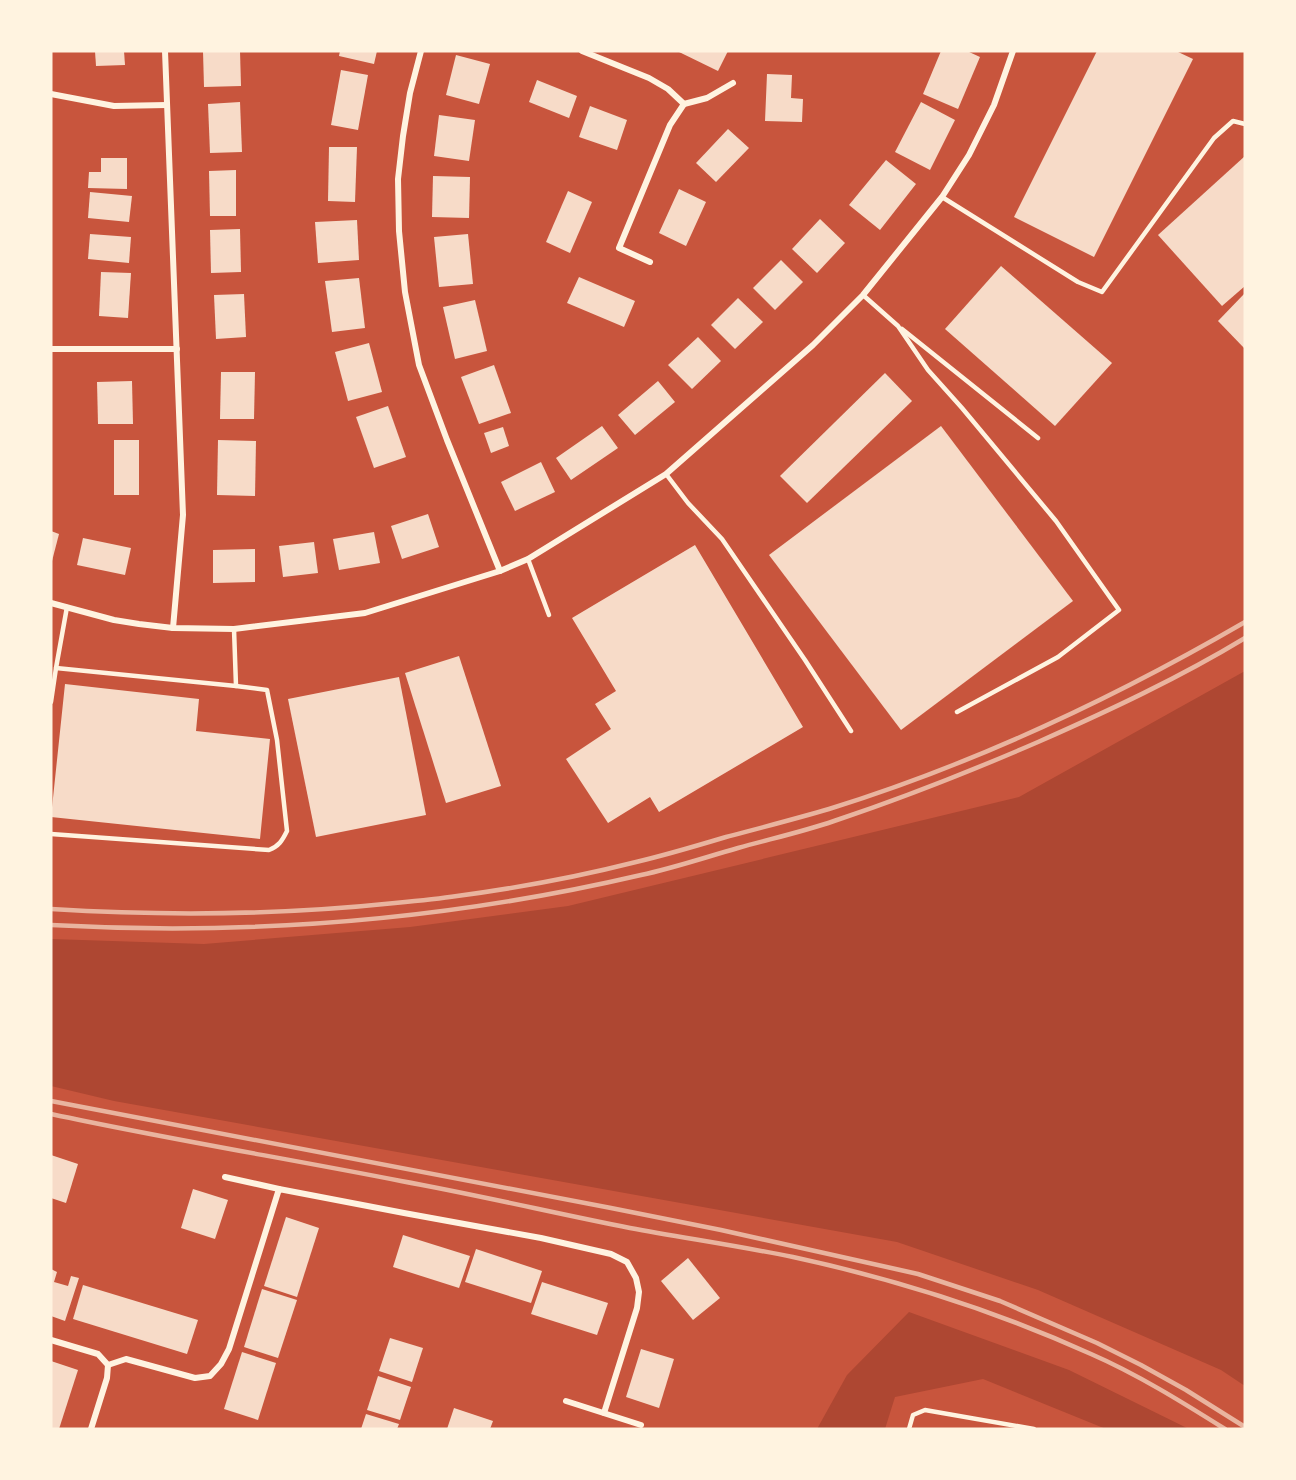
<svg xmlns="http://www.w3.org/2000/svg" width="1296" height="1480" font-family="'Noto Sans',sans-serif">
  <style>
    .green { fill: #ae4732 }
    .building { fill: #f7dbc8 }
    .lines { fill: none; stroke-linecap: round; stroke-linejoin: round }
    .service { stroke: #fff3e0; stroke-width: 4.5 }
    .minor { stroke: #fff3e0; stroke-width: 6 }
    .rail { stroke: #e9b49f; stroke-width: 4.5 }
  </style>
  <rect width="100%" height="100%" fill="#c8553d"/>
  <g class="green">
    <path d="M1245 671V1386L1221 1370 1038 1290 897 1242 114 1101 51 1086V939L204 944 410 927 568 906 1019 797Z"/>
    <path d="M909 1312 1069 1370 1189 1429H1106L983 1379 895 1397 885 1429H817L847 1375Z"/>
  </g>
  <g class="building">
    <path d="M95 51H124L125 65 96 66Z"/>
    <path d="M203 51H240L241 86 204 87Z"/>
    <path d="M340 51H377L374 64 339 56Z"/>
    <path d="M677 51H728L718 71Z"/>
    <path d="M941 51H967L980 57 958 109 923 94Z"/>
    <path d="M1097 51H1176L1193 59 1094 257 1014 217Z"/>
    <path d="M456 55 490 64 479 104 446 95Z"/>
    <path d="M341 70 368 75 358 130 331 125Z"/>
    <path d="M767 74 792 75 791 98 803 99 802 122 765 121Z"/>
    <path d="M537 80 577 96 569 118 529 102Z"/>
    <path d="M240 102 242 152 210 153 208 104Z"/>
    <path d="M921 102 955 120 930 170 895 152Z"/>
    <path d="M590 106 627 120 617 150 579 137Z"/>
    <path d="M439 115 475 120 469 161 434 156Z"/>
    <path d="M728 129 749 148 716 182 696 163Z"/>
    <path d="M329 147H357L355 202 328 201Z"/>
    <path d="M1245 156V286L1222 306 1158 235Z"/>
    <path d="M101 158H127V189L88 188 89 172H101Z"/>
    <path d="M886 160 916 184 880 230 849 205Z"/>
    <path d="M236 170V216H210L209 171Z"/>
    <path d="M433 176 470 177 469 218 432 217Z"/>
    <path d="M679 189 706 202 686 246 659 233Z"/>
    <path d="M568 191 592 202 570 253 546 242Z"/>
    <path d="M90 192 132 196 129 222 88 218Z"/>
    <path d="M820 219 845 243 817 273 792 249Z"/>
    <path d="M357 220 359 260 318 263 315 222Z"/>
    <path d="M240 229 241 272 211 273 210 230Z"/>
    <path d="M90 234 131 237 129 263 88 259Z"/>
    <path d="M468 234 473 284 439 287 434 237Z"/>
    <path d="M781 260 803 282 775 310 753 288Z"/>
    <path d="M1001 266 1112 363 1055 426 945 329Z"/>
    <path d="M101 272 131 273 128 318 99 316Z"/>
    <path d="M579 277 635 301 624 327 567 303Z"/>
    <path d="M359 278 365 328 332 332 325 281Z"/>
    <path d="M1245 293V349L1218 321Z"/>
    <path d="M244 294 246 337 216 339 214 295Z"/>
    <path d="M738 298 763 322 735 349 711 325Z"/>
    <path d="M475 300 487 351 455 359 443 307Z"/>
    <path d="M698 337 721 361 692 389 668 365Z"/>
    <path d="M369 343 382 392 348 401 335 352Z"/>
    <path d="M494 365 511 413 479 424 461 377Z"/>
    <path d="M221 372H255L254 419H220Z"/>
    <path d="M885 373 912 401 807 503 780 476Z"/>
    <path d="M132 381 133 424H98L97 382Z"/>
    <path d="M658 381 675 402 635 435 618 415Z"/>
    <path d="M388 406 406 457 374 468 356 417Z"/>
    <path d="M602 426 618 448 571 480 556 458Z"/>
    <path d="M941 426 1073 601 901 730 769 555Z"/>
    <path d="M503 427 509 446 491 453 484 433Z"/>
    <rect x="114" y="440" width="25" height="55"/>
    <path d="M218 440 256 441 255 496 217 495Z"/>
    <path d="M541 462 555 492 515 511 501 482Z"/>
    <path d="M428 514 439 547 402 559 391 526Z"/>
    <path d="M51 531 59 534 52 561H51Z"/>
    <path d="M374 532 380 563 339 570 333 539Z"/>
    <path d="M83 538 131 548 125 575 77 565Z"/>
    <path d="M314 542 318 573 283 577 279 546Z"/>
    <path d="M695 545 803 727 659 812 650 797 608 823 566 759 611 729 595 704 616 691 572 618Z"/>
    <path d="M255 549V582L213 583V550Z"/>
    <path d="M459 656 501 786 446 803 405 673Z"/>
    <path d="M399 677 426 815 316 837 288 699Z"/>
    <path d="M65 684 199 699 196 731 270 739 260 839 51 817Z"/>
    <path d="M51 1155 78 1164 66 1203 51 1198Z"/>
    <path d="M193 1189 228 1200 215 1239 181 1228Z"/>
    <path d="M286 1217 319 1228 297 1297 264 1286Z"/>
    <path d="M403 1235 470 1256 459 1288 393 1267Z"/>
    <path d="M476 1249 542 1271 531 1303 465 1282Z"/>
    <path d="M688 1258 720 1298 693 1320 661 1281Z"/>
    <path d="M51 1269 57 1272 54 1282 68 1286 71 1276 79 1278 65 1321 51 1316Z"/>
    <path d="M542 1282 608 1303 597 1335 531 1314Z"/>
    <path d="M83 1285 198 1320 187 1354 73 1319Z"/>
    <path d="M262 1289 297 1300 278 1358 244 1347Z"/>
    <path d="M390 1338 423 1348 412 1382 379 1371Z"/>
    <path d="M641 1349 674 1359 659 1408 626 1397Z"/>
    <path d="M242 1352 276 1363 258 1420 224 1409Z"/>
    <path d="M51 1361 78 1370 59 1429H51Z"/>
    <path d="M378 1376 411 1387 400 1420 367 1410Z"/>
    <path d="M454 1408 493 1421 490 1429H447Z"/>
    <path d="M366 1414 399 1424 397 1429H361Z"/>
  </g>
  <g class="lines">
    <g class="service">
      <path d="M942 197 1078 282 1102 292 1214 138 1233 121 1245 124"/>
      <path d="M863 295 898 326 928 370 962 408 1056 521 1119 610 1058 657 957 712"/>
      <path d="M902 329 1038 438"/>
      <path d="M666 474 688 503 722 539 805 660 851 731"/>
      <path d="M528 559 549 615"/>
      <path d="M56 668 236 686"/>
      <path d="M51 702 56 668 67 607"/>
      <path d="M51 834 269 850C279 846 282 841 287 831L277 740 267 690 236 686 234 629"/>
      <path d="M909 1429 913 1415 925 1410 1034 1429"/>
    </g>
    <g class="minor">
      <path d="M165 51 183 515 173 628"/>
      <path d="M421 51 410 93 403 136 398 179 399 231 405 292 419 365 447 440 500 571"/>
      <path d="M582 51 649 78 668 89 684 104 670 125 619 248 650 262"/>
      <path d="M51 94 114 106 167 105"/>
      <path d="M684 104 707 98 733 83"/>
      <path d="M51 349H177"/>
      <path d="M51 603 114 620 139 624 173 628 234 629 365 613 500 571 528 559 666 474 813 345 863 295 942 197 969 155 994 105 1013 51"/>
      <path d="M225 1177 279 1189"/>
      <path d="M51 1340 98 1354 108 1365 126 1359 195 1378 210 1376 221 1364 229 1349 279 1189 404 1213 541 1238 611 1254 627 1262 636 1278 639 1292 637 1308 604 1413"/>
      <path d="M566 1401 641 1425"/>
      <path d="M91 1429 107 1378 108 1365"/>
    </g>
    <g class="rail">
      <path d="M51 909C165 916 281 915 395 903 416 901 437 899 457 896 517 888 577 877 636 862 666 855 696 846 726 837 760 828 795 819 829 809 974 764 1114 698 1245 622"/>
      <path d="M51 925C249 936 448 920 641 875 674 868 706 857 738 848 770 839 802 832 834 821 903 798 971 771 1038 742 1108 711 1179 678 1245 638"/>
      <path d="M51 1101 611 1208 721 1230 918 1274 1000 1301 1097 1343 1141 1365 1186 1390 1245 1427"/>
      <path d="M51 1114C167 1139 284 1158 401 1181 478 1195 554 1213 630 1228 684 1238 739 1246 793 1257 895 1279 996 1311 1091 1354 1137 1374 1182 1402 1225 1429"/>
    </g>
  </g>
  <rect width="1296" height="1480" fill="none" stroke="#fff3e0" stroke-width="105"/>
</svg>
